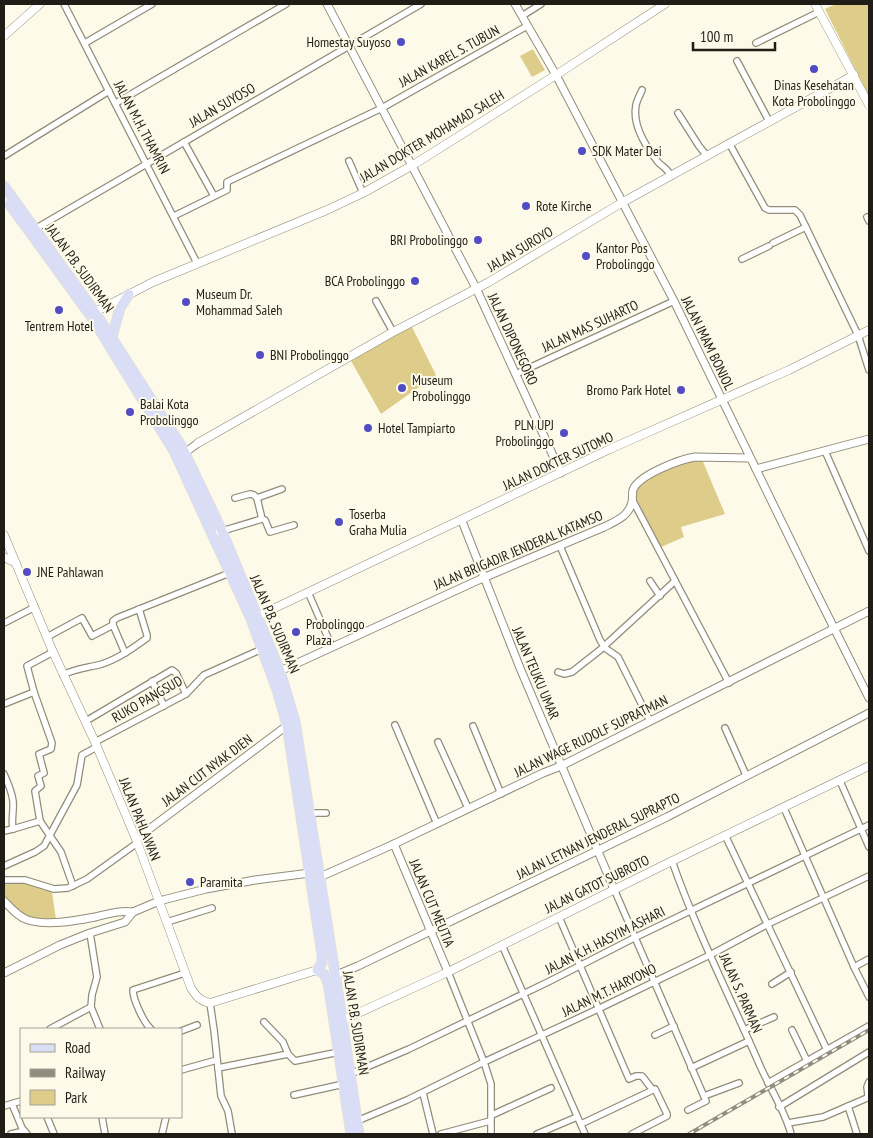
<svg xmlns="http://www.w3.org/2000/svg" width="873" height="1138" font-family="'PT Sans Narrow',sans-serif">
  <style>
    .green { fill: #decc8a }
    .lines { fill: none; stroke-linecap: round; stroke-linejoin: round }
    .minor-casing { stroke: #918c79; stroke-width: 8 }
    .tertiary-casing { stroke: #918c79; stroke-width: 9 }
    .secondary-casing { stroke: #918c79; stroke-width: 9 }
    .primary-casing { stroke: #e0dfde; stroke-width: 11 }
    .minor { stroke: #fff; stroke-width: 5.5 }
    .tertiary { stroke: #fff; stroke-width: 7 }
    .secondary { stroke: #fff; stroke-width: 8 }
    .primary { stroke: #daddf6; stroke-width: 9 }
    .rail-casing { stroke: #8f8c80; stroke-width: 4 }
    .rail { stroke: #fefae9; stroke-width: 2; stroke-dasharray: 5.5; stroke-linecap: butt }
    .poi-dot { fill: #514cc3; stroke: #fefae9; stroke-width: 2 }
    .labels { text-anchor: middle; stroke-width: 4; stroke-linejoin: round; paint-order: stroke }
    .poi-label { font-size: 14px; fill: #1f1d16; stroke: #fefae9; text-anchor: start }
    .street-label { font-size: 14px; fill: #1f1d16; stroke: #fefae9 }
  </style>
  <rect width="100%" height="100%" fill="#fefae9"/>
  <g class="green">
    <path d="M836 4H869V97L825 9Z"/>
    <path d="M533 49 545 70 532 77 520 56Z"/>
    <path d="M411 325 436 375 381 414 350 359Z"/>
    <path d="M701 457 725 514 681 527 684 537 659 548 633 491C653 468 674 465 701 457Z"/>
    <path d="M18 882 30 884 52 892 56 920C28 917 24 919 4 898V883Z"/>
  </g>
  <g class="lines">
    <defs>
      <g id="minor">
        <path d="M64 4 197 263"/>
        <path d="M522 16 541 4"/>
        <path d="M85 43 152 4"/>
        <path d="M756 43 819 12"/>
        <path d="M737 61 769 121"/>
        <path d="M642 90C640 95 637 100 636 105 632 125 646 147 658 162 663 167 668 169 671 176"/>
        <path d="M116 103 286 4"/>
        <path d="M678 113 699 146 707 156"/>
        <path d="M184 142 214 196"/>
        <path d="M729 143 765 208 769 210H795L800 215 858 335 869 370"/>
        <path d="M4 156 109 91"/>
        <path d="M349 161 363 193"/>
        <path d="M174 216 227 190V182L229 181 382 108 527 26"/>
        <path d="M867 217 869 221"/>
        <path d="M35 229 421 4"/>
        <path d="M773 243 806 227"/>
        <path d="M742 259 769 246"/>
        <path d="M376 301 393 332"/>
        <path d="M516 374 674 301"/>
        <path d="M825 451 869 551"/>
        <path d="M235 498 250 494 254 495 257 498 262 519"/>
        <path d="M257 498 282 489"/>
        <path d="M632 499 729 683"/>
        <path d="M212 534 262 519 265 520 270 532 294 525"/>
        <path d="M560 546 600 640 605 648 618 657 650 721"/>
        <path d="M650 581 660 596"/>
        <path d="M308 592 332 647"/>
        <path d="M4 623 35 607"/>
        <path d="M113 625 125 653"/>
        <path d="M47 637 82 618 92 636 113 625V621L117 618 232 572"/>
        <path d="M558 672 564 674 572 672 600 650 675 581"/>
        <path d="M63 675C76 668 88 668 102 664 118 659 133 648 147 638V635L139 609"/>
        <path d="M152 681 164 706"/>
        <path d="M34 692 52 743 51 749 39 754 44 773 38 776 41 786 35 791 40 821 61 852 73 886"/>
        <path d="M4 704 34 692 27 666 53 652"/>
        <path d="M86 721 172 670 176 673 186 694"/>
        <path d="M395 725 437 824"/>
        <path d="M473 726 501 794"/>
        <path d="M725 728 746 775"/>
        <path d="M95 742 186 694 204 675 262 649"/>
        <path d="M438 742 468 808"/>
        <path d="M4 774C8 783 12 792 13 801 14 811 11 820 13 829L4 831"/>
        <path d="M840 781 869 847"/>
        <path d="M784 808 854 967 869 997"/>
        <path d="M309 813H326"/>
        <path d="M13 829 40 821"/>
        <path d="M725 835 827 1050"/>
        <path d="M672 861C697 932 731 999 761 1068 771 1090 785 1111 791 1134"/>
        <path d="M4 866 35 852 44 846 77 785 82 755 97 747"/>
        <path d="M4 880H25L54 889 68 888 87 879 137 843"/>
        <path d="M614 889 706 1101 688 1110"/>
        <path d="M559 917 629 1079 636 1076H642L652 1089"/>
        <path d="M167 922 212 908"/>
        <path d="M90 933 97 977 92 995 91 1007 100 1029"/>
        <path d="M502 945 585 1134"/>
        <path d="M854 967 869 959"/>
        <path d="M448 972 484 1062 491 1084V1134"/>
        <path d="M772 984 791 972"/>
        <path d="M210 1003 214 1030 221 1096 228 1111 232 1134"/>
        <path d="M50 1029 91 1007"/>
        <path d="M151 1029C144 1023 133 1000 133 990L185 973"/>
        <path d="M744 1030 774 1017"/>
        <path d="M792 1030 807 1061"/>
        <path d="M181 1031 197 1025"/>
        <path d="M655 1035 674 1026"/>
        <path d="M288 1054 295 1061 339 1052"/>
        <path d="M218 1068 288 1054 283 1042 264 1022"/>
        <path d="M691 1068 749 1041"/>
        <path d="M181 1070 217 1060"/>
        <path d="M348 1075 409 1049 548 982 634 938 869 825"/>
        <path d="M768 1083 869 1026"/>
        <path d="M423 1093 433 1134"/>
        <path d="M294 1095 344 1084"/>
        <path d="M704 1096 739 1083"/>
        <path d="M12 1104 22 1128 27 1134"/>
        <path d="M4 1106 21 1101"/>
        <path d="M848 1106 857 1134"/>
        <path d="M779 1107 869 1052"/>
        <path d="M492 1115 551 1088"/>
        <path d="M47 1117 54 1134"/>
        <path d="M102 1117 105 1134"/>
        <path d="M357 1121 407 1100 484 1062 598 1009 710 955 768 924 869 876"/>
        <path d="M788 1123 823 1117 867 1098 868 1095 867 1087 869 1082"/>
        <path d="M581 1124 655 1089 667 1114V1116L632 1134"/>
        <path d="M11 1134 24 1131"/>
        <path d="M162 1134 166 1117"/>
        <path d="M441 1134 490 1121"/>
        <path d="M537 1134 577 1117"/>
      </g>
      <g id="tertiary">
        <path d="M327 4 476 288 561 473"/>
        <path d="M515 4 556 75 674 301 812 584 869 698"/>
        <path d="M182 455 198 443"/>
        <path d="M756 469 869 439"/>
        <path d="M462 521 520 668 614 889"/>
        <path d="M280 671 483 578 604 527C616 521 629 516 632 502 633 498 632 493 633 490 638 475 681 459 695 457L750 458"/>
        <path d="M136 839 289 724"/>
        <path d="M394 844 448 972"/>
        <path d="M320 877 394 844 543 773 561 766 869 611"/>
        <path d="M4 901C11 908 18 917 28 920 49 926 74 921 95 917 108 914 120 910 133 912"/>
        <path d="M4 973 60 945 90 933 125 922 133 912 159 901 206 889 255 880 310 873"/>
        <path d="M334 976 358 966 667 817 869 713"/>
      </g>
      <g id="secondary">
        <path d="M815 4 869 105"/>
        <path d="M4 36 40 4"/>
        <path d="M95 312 153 282 327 210 363 193 413 165 556 75 665 4"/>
        <path d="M198 443 393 332 489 282 623 202 854 75"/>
        <path d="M4 535 53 652 95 742 136 839 191 988C196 996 200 1001 210 1003L317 970"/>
        <path d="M4 557 16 563"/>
        <path d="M258 616 610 449 789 370 869 330"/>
        <path d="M343 1020 448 972 672 861 869 766"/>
      </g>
      <g id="primary">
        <path d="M4 186 95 312 182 447 222 531 280 671 295 721 340 1005 359 1134"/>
        <path d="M10 205 93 319 174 451 251 619 277 690 287 725 322 955V963L317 970 324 974 328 983 351 1134"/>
        <path d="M112 337 120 308 129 294"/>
      </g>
    </defs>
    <use href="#minor" class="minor-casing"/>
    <use href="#tertiary" class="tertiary-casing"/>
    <use href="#secondary" class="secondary-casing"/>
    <use href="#primary" class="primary-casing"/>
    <use href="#minor" class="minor"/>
    <use href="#tertiary" class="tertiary"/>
    <use href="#secondary" class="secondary"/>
    <use href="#primary" class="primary"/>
    <defs>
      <path id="rail" d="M689 1134 869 1030"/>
    </defs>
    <use href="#rail" class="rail-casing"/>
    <use href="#rail" class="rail"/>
  </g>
  <g class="poi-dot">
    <circle cx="401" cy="42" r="5"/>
    <circle cx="814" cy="69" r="5"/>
    <circle cx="582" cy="151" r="5"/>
    <circle cx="526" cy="206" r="5"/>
    <circle cx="478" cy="240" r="5"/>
    <circle cx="586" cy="256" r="5"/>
    <circle cx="415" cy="281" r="5"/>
    <circle cx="186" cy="302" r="5"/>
    <circle cx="59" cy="310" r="5"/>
    <circle cx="260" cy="355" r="5"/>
    <circle cx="402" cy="388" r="5"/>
    <circle cx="681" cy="390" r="5"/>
    <circle cx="130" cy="412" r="5"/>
    <circle cx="368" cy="428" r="5"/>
    <circle cx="564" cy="433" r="5"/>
    <circle cx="339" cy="522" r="5"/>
    <circle cx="27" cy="572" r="5"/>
    <circle cx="296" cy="632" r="5"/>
    <circle cx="190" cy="882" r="5"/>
  </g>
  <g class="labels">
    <g class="poi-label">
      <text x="391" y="47" text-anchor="end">Homestay Suyoso</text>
      <text x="814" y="90" text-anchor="middle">Dinas Kesehatan<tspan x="814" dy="16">Kota Probolinggo</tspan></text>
      <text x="592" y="156">SDK Mater Dei</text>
      <text x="536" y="211">Rote Kirche</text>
      <text x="468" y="245" text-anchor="end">BRI Probolinggo</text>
      <text x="596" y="253">Kantor Pos<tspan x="596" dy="16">Probolinggo</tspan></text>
      <text x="405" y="286" text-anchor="end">BCA Probolinggo</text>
      <text x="196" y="299">Museum Dr.<tspan x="196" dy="16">Mohammad Saleh</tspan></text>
      <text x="59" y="331" text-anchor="middle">Tentrem Hotel</text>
      <text x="270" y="360">BNI Probolinggo</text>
      <text x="412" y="385">Museum<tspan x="412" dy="16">Probolinggo</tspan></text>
      <text x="671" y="395" text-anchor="end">Bromo Park Hotel</text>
      <text x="140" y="409">Balai Kota<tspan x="140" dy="16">Probolinggo</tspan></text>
      <text x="554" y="430" text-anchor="end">PLN UPJ<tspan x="554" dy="16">Probolinggo</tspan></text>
      <text x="378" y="433">Hotel Tampiarto</text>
      <text x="349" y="519">Toserba<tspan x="349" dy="16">Graha Mulia</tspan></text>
      <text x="37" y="577">JNE Pahlawan</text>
      <text x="306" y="629">Probolinggo<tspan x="306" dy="16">Plaza</tspan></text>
      <text x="200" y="887">Paramita</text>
    </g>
    <g class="street-label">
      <text transform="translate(449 56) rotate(-29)" y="5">JALAN KAREL S. TUBUN</text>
      <text transform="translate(222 105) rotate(-30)" y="5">JALAN SUYOSO</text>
      <text transform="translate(142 127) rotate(62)" y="5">JALAN M.H. THAMRIN</text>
      <text transform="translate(432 136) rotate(-31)" y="5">JALAN DOKTER MOHAMAD SALEH</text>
      <text transform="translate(520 249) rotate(-31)" y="5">JALAN SUROYO</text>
      <text transform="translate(80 268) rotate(54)" y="5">JALAN P.B. SUDIRMAN</text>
      <text transform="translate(590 326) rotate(-25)" y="5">JALAN MAS SUHARTO</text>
      <text transform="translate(513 339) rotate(65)" y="5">JALAN DIPONEGORO</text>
      <text transform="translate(708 343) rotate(64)" y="5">JALAN IMAM BONJOL</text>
      <text transform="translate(558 461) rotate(-25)" y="5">JALAN DOKTER SUTOMO</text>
      <text transform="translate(518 550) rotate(-23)" y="5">JALAN BRIGADIR JENDERAL KATAMSO</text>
      <text transform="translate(275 624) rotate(67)" y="5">JALAN P.B. SUDIRMAN</text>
      <text transform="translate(536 673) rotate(67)" y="5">JALAN TEUKU UMAR</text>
      <text transform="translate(147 699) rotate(-30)" y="5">RUKO PANGSUD</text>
      <text transform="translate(591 736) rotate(-26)" y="5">JALAN WAGE RUDOLF SUPRATMAN</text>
      <text transform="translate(207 770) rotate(-37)" y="5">JALAN CUT NYAK DIEN</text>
      <text transform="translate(140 819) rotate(68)" y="5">JALAN PAHLAWAN</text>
      <text transform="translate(598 836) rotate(-26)" y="5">JALAN LETNAN JENDERAL SUPRAPTO</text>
      <text transform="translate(597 884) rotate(-26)" y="5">JALAN GATOT SUBROTO</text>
      <text transform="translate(432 903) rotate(67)" y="5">JALAN CUT MEUTIA</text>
      <text transform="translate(605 940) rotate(-27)" y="5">JALAN K.H. HASYIM ASHARI</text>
      <text transform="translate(609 990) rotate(-26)" y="5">JALAN M.T. HARYONO</text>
      <text transform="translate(741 993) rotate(66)" y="5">JALAN S. PARMAN</text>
      <text transform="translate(356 1023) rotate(81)" y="5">JALAN P.B. SUDIRMAN</text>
    </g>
  </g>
  <rect width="873" height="1138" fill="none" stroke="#1f1d16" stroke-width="10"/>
  <rect x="20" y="1028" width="162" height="90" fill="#fefae9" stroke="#a5a295"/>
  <rect x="30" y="1044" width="25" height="8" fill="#daddf6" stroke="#a5a295"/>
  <text x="65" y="1053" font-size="15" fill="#1f1d16">Road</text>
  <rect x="30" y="1069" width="25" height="8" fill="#8f8c80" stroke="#a5a295"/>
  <text x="65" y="1078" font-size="15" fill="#1f1d16">Railway</text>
  <rect x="30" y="1090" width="25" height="15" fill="#decc8a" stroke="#a5a295"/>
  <text x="65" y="1103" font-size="15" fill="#1f1d16">Park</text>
  <path d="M693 42v8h82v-8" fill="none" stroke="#1f1d16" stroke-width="2.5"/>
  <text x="700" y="42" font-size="15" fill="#1f1d16" stroke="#fefae9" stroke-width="4" paint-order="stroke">100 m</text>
</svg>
